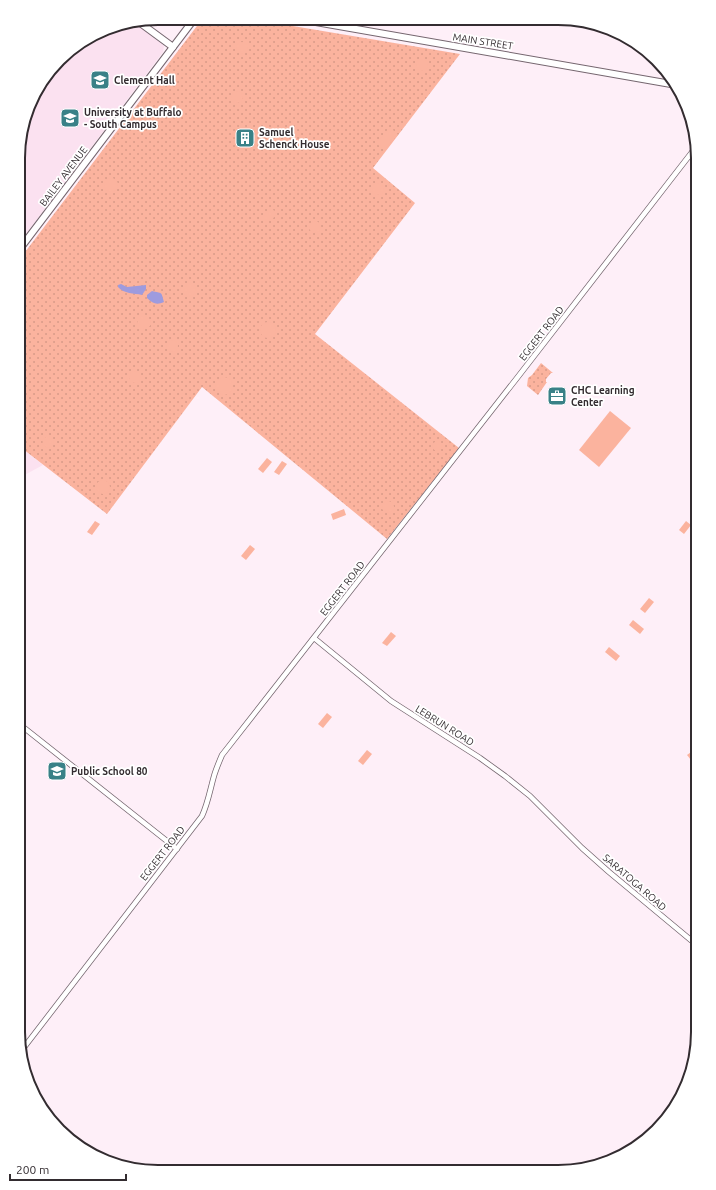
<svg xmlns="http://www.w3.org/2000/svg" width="716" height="1190" font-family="Ubuntu,sans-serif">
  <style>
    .built { fill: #fbe1f0 }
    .grass { fill: url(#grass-dots) }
    .pitch { fill: #fbb39e }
    .water { fill: #9e9bde }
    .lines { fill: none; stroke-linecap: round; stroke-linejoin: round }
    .minor-casing { stroke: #75666f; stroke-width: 6 }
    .major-casing { stroke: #75666f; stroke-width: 8 }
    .minor { stroke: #fff; stroke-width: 4.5 }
    .major { stroke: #fff; stroke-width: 6 }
    .labels { text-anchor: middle; stroke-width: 3.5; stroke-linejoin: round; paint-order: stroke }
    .street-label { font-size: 10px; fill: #332c30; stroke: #fff }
    .poi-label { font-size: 10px; font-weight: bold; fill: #332c30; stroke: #fff; text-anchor: start }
    .rim { fill: none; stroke: #332c30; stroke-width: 2 }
  </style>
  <defs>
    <pattern id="grass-dots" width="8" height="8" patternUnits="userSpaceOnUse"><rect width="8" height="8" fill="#fbb39e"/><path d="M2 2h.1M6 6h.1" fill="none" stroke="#d89a88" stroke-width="1.8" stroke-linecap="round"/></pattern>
  </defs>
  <rect width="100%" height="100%" fill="#feeff8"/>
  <g class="built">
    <path d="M135 23 161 42 164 46 163 52 19 243V140L33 96 66 53 105 29Z"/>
    <path d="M19 446 43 465 19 478Z"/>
  </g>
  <g class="grass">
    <path d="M203 18H245L460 54 373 168 415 203 315 334 459 448 387 539 202 387 107 514 19 446V260Z"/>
    <path d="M541 363 553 373H551L546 379V382H547L538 395 527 386 528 378 532 375Z"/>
  </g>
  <g class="pitch">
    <circle cx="242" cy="48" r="6"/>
    <circle cx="422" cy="65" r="6"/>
    <circle cx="237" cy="97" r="6"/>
    <path d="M390 127 398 135 384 150 376 143Z"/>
    <circle cx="111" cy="185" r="7"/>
    <circle cx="378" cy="189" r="6"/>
    <path d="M271 209 275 211 276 214 272 220 268 221 264 219V216L266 212Z"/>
    <circle cx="315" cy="227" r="6"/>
    <path d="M190 283 194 284 196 289 194 294 189 297 185 296 183 291 187 285Z"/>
    <path d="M142 315H146L151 321 150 326 145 329 141 328 137 324 138 319Z"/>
    <circle cx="268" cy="330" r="8"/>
    <circle cx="172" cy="346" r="6"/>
    <circle cx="135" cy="377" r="6"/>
    <circle cx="224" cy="386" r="9"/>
    <path d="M610 411 631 428 599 467 579 450Z"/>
    <circle cx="48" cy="442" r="5.5"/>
    <circle cx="437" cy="446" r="4.5"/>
    <path d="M267 458 272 462 263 473 258 469Z"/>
    <path d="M282 461 287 464 279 475 274 472Z"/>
    <circle cx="103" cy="487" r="7"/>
    <circle cx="388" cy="507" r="6"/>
    <path d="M344 509 346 515 333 520 331 514Z"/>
    <path d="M95 521 100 524 92 535 87 532Z"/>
    <path d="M686 521 691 525 684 534 679 530Z"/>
    <path d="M250 545 255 549 246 560 241 556Z"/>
    <path d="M649 598 654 602 645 613 640 609Z"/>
    <path d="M633 620 644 629 640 634 629 625Z"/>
    <path d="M391 632 396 636 387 646 382 643Z"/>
    <path d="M609 647 620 656 616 661 605 652Z"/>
    <path d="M327 713 332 717 323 728 318 724Z"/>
    <path d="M698 747V756L691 760 687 755Z"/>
    <path d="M367 750 372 754 363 765 358 761Z"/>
  </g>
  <g class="water">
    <path d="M121 284 127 287 146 285V289L142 295C134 293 124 294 118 287V285Z"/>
    <path d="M152 291C162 294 161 290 164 302 157 305 153 304 147 298V295Z"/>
  </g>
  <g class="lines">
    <defs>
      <g id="minor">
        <path d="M314 638 391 701 480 758 505 776 530 796 582 848 609 872 698 946"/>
        <path d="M18 723 177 849"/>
        <path d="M22 1050 202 816C208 803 210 790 214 776 216 769 219 762 222 755L517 378 696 147"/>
      </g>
      <g id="major">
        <path d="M293 18 671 84"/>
        <path d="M139 22 173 47"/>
        <path d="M19 250 195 18"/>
      </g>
    </defs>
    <use href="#minor" class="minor-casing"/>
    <use href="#major" class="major-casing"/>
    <use href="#minor" class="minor"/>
    <use href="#major" class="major"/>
  </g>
  <defs>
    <symbol id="university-square" viewBox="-11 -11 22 22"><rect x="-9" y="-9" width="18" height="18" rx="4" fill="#398187" stroke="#fff"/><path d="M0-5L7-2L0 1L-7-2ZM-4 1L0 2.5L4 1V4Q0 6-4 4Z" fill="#fff"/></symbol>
    <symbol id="building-square" viewBox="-11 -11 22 22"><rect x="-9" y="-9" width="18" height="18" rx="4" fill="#398187" stroke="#fff"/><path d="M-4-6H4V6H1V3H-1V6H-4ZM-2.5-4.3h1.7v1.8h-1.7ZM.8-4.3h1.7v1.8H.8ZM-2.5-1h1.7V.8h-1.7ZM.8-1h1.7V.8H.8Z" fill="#fff"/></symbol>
    <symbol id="office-square" viewBox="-11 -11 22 22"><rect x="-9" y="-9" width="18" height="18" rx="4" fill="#398187" stroke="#fff"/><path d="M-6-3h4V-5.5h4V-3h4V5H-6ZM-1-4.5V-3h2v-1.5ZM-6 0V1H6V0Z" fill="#fff"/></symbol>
    <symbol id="school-square" viewBox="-11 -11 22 22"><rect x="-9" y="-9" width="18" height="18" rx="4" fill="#398187" stroke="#fff"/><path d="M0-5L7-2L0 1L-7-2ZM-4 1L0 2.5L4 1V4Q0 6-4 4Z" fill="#fff"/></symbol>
  </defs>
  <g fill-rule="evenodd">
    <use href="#university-square" x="89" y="69" width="22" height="22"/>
    <use href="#university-square" x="59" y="107" width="22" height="22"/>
    <use href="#building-square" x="234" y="127" width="22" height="22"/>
    <use href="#office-square" x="546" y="385" width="22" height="22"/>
    <use href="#school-square" x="46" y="760" width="22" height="22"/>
  </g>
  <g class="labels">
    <g class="street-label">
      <text transform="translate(483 41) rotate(9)" y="4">MAIN STREET</text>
      <text transform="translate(63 176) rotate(-53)" y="4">BAILEY AVENUE</text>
      <text transform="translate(541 333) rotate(-52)" y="4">EGGERT ROAD</text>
      <text transform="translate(342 588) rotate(-52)" y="4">EGGERT ROAD</text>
      <text transform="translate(445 725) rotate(32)" y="4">LEBRUN ROAD</text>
      <text transform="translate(162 853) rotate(-52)" y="4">EGGERT ROAD</text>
      <text transform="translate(635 882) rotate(41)" y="4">SARATOGA ROAD</text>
    </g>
    <g class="poi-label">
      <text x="114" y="84">Clement Hall</text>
      <text x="84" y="116">University at Buffalo<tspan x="84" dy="12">- South Campus</tspan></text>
      <text x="259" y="136">Samuel<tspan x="259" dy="12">Schenck House</tspan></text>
      <text x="571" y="394">CHC Learning<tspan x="571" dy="12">Center</tspan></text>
      <text x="71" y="775">Public School 80</text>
    </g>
  </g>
  <path d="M0 0H716V1190H0ZM158 25H558A133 133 0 0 1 691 158V1032A133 133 0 0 1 558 1165H158A133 133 0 0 1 25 1032V158A133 133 0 0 1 158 25Z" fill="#fff" fill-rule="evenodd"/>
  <path class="rim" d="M158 25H558A133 133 0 0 1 691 158V1032A133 133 0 0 1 558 1165H158A133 133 0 0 1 25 1032V158A133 133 0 0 1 158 25Z"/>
  <path d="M10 1174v6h116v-6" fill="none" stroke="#332c30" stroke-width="2"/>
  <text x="16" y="1174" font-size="12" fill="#332c30" stroke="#ffffff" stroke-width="3" paint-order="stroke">200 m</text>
</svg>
